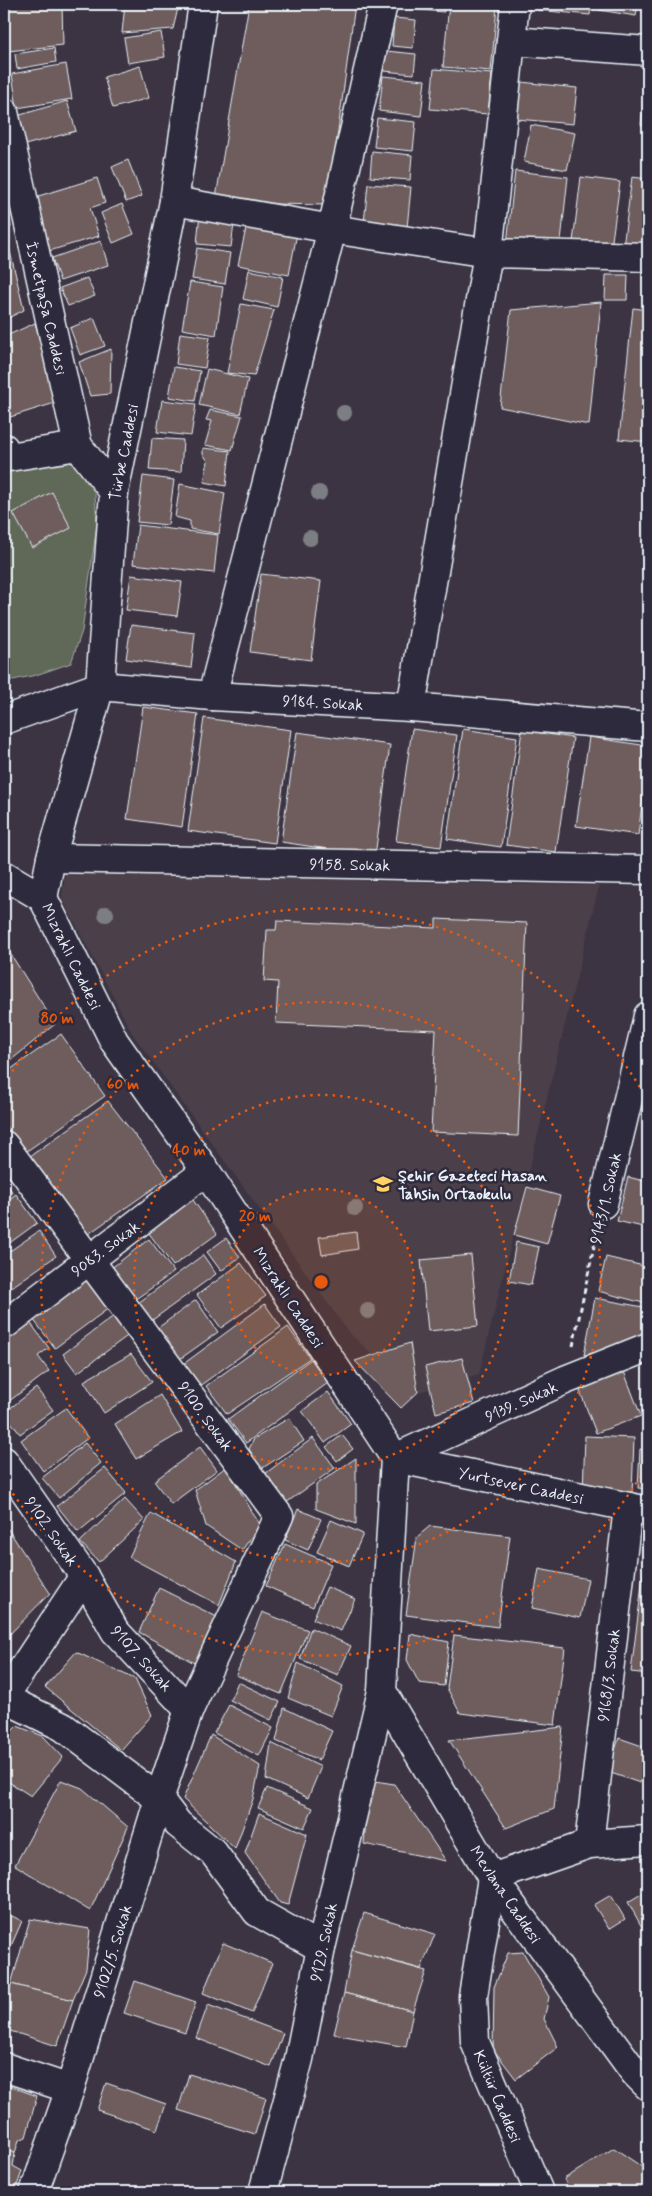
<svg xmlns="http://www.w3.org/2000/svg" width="652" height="2196" font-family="Mynerve,sans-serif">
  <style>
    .built { fill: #4b404a }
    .green { fill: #616759; stroke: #a4aca8 }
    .building { fill: #6e5d5c; stroke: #e8f1f8 }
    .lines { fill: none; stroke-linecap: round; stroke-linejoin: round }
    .minor-casing { stroke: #e8f1f8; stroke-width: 31 }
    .major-casing { stroke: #e8f1f8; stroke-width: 31 }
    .path { stroke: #e8f1f8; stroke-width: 3; stroke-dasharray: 5 4; stroke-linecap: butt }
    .minor { stroke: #2f2a3d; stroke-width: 28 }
    .major { stroke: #2f2a3d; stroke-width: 28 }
    .tree { fill: #7d7e83 }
    .ring { fill: none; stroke: #e8590c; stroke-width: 2.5; stroke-dasharray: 2.5 5 }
    .labels { text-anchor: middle; stroke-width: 5; stroke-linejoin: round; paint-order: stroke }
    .street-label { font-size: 16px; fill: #e8f1f8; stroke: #2f2a3d }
    .poi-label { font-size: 16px; font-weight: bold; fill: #e8f1f8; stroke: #2f2a3d; text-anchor: start }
    .centre { fill: #e8590c; stroke: #2f2a3d; stroke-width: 2.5 }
    .ring-label { font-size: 15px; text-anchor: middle; font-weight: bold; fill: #e8590c; stroke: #2f2a3d; stroke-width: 5; stroke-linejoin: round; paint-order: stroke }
  </style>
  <rect width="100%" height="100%" fill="#3c3443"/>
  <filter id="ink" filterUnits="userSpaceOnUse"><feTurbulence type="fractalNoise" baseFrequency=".02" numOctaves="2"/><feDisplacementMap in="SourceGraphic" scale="10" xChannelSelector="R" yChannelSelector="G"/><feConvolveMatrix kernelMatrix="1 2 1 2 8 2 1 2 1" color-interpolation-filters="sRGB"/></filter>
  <g filter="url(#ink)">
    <path class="built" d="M65 874 599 886 479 1374 416 1393 350 1334 132 1033 62 898Z"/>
    <path class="green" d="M54 450 94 480 97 524 82 631 71 663 36 675 4 682V458Z"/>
    <g class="building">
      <path d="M4 4H62L63 45 8 51Z"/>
      <path d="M125 4H179L173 29 122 33Z"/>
      <path d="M249 4H355L328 205 215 203Z"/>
      <path d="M399 4H444V12L399 8Z"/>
      <path d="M449 4 497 7 491 71 443 67Z"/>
      <path d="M538 4H591L590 15 537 10Z"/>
      <path d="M600 4H638L636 16 599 10Z"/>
      <path d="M648 4V22L645 21Z"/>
      <path d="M394 18 416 20 413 48 392 46Z"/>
      <path d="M161 32 165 57 128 63 124 38Z"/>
      <path d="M54 48 56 62 17 69 15 54Z"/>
      <path d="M386 51 416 54 414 74 384 71Z"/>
      <path d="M66 64 72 99 17 108 12 74Z"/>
      <path d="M140 66 149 98 113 108 104 77Z"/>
      <path d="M647 68H648V126L641 125Z"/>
      <path d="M434 69 492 74 488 114 430 109Z"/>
      <path d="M383 76 425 80 421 116 379 111Z"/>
      <path d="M521 82 577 88 573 124 517 119Z"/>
      <path d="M67 101 76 131 25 145 17 116Z"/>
      <path d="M377 118 416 122 413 151 374 147Z"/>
      <path d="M531 125 575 133 567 170 524 162Z"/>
      <path d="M372 151 412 155 410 180 370 177Z"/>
      <path d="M128 160 142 196 126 202 112 167Z"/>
      <path d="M515 171 568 177 560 250 507 244Z"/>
      <path d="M581 177 620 182 610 255 572 250Z"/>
      <path d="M632 177 648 179V250L623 247Z"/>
      <path d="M97 178 105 203 90 208 99 236 49 251 32 198Z"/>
      <path d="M368 184 411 187 407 228 364 223Z"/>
      <path d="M4 198 11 227 4 233Z"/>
      <path d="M122 204 134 234 113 243 101 213Z"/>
      <path d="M200 212 235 216 231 247 197 244Z"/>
      <path d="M247 224 297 233 289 275 238 265Z"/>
      <path d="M101 241 108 265 60 281 52 258Z"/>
      <path d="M9 247 24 310 4 320V250Z"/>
      <path d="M197 248 230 253 225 284 192 279Z"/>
      <path d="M249 270 283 277 277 307 243 299Z"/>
      <path d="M606 275H628L627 300H605Z"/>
      <path d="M87 278 95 296 68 306 60 288Z"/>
      <path d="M190 282 223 287 216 335 182 329Z"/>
      <path d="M601 302 589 425 500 407 511 310Z"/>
      <path d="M241 304 274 310 254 376 227 373Z"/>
      <path d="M633 308 648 310V442L619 439Z"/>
      <path d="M94 318 105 346 80 355 70 328Z"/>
      <path d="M35 323 58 402 7 418 4 410V337Z"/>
      <path d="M180 333 210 337 205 368 176 364Z"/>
      <path d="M111 349 110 394 90 396 79 362Z"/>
      <path d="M174 367 200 371 195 401 169 397Z"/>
      <path d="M207 369 248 379 240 414 199 405Z"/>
      <path d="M162 400 196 404 191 436 157 432Z"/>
      <path d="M210 410 242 416 232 450 205 445 212 421 206 420Z"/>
      <path d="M152 438 183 440 181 472 149 470Z"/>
      <path d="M203 448 230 451 226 486 204 482 208 461 203 454Z"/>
      <path d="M143 476 174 480 168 525 137 522Z"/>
      <path d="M180 484 225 493 219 534 190 529V521L175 517Z"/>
      <path d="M52 492 71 528 32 548 13 513Z"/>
      <path d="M138 525 218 535 214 573 133 564Z"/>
      <path d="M261 574 321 581 311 660 250 652Z"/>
      <path d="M131 575 182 582 177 616 126 610Z"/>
      <path d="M131 625 195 633 191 668 126 659Z"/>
      <path d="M143 707 198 714 182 827 127 819Z"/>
      <path d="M204 718 291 730 275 843 188 831Z"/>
      <path d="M412 729 457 735 441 847 396 841Z"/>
      <path d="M463 729 517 737 501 847 447 839Z"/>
      <path d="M522 730 573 738 556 852 506 845Z"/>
      <path d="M297 732 390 745 375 856 281 842Z"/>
      <path d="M589 737 648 746V760L638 835 576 826Z"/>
      <path d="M436 919 527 923 518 1136 431 1132 436 1030 276 1023 278 982 264 981 267 930H276L277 921 436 928Z"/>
      <path d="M8 950 55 1024 4 1066V953Z"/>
      <path d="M61 1034 105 1096 24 1153 4 1124V1074Z"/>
      <path d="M108 1101 168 1178 84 1237 26 1159Z"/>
      <path d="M628 1177 648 1182 647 1228 617 1221Z"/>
      <path d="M4 1180 13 1193 4 1200Z"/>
      <path d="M527 1187 560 1196 547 1244 514 1235Z"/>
      <path d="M188 1193 217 1234 173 1266 143 1225Z"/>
      <path d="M16 1194 37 1223 4 1247V1203Z"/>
      <path d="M39 1231 56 1256 9 1289 4 1281V1255Z"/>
      <path d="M356 1232 358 1249 322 1255 319 1237Z"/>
      <path d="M226 1238 240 1257 221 1271 207 1252Z"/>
      <path d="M149 1239 174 1272 133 1301 110 1269Z"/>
      <path d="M516 1242 539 1247 531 1285 509 1281Z"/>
      <path d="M203 1255 216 1274 151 1321 138 1303Z"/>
      <path d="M471 1255 478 1326 428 1331 421 1260Z"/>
      <path d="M606 1257 648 1267 647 1304 598 1291Z"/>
      <path d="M241 1263 266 1296 221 1328 197 1295Z"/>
      <path d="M85 1275 109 1308 55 1348 30 1315Z"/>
      <path d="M595 1298 648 1308 643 1341 584 1355Z"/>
      <path d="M196 1300 218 1332 177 1361 155 1330Z"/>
      <path d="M265 1304 281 1327 198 1387 182 1365Z"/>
      <path d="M115 1315 130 1334 77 1373 63 1354Z"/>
      <path d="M29 1321 49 1348 38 1356 49 1371 4 1405V1340Z"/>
      <path d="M288 1327 310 1358 227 1414 206 1386Z"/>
      <path d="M410 1343 418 1392 401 1408 355 1361Z"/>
      <path d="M131 1354 152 1382 104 1413 84 1381Z"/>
      <path d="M462 1358 474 1403 436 1413 425 1367Z"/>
      <path d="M311 1359 328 1383 246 1443 228 1419Z"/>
      <path d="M623 1369 641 1416 596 1433 578 1386Z"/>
      <path d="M36 1388 53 1410 20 1434 4 1413Z"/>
      <path d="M328 1392 351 1424 325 1443 302 1411Z"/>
      <path d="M160 1395 182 1432 136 1459 115 1424Z"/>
      <path d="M66 1408 88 1438 43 1471 21 1440Z"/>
      <path d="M289 1418 304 1441 261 1469 249 1449 254 1439Z"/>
      <path d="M342 1435 353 1449 337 1461 326 1447Z"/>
      <path d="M585 1436 634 1438 632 1494 583 1492Z"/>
      <path d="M313 1438 335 1468 283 1505 262 1476Z"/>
      <path d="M85 1443 101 1463 59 1498 42 1478Z"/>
      <path d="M200 1447 217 1470 171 1504 154 1481Z"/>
      <path d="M640 1449 648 1450V1489L638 1488Z"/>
      <path d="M356 1458V1524L316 1509V1485Z"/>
      <path d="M226 1467 260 1525 242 1550 206 1526 195 1490Z"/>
      <path d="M105 1468 126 1493 78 1532 57 1506Z"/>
      <path d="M125 1499 144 1520 99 1562 80 1542Z"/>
      <path d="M298 1509 321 1519 308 1550 285 1540Z"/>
      <path d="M151 1513 236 1562 219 1605 129 1557Z"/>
      <path d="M331 1520 363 1534 349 1566 317 1552Z"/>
      <path d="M430 1526 510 1536 498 1627 406 1615 417 1537Z"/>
      <path d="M8 1529 50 1593 4 1640V1535Z"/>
      <path d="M285 1544 331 1564 313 1607 266 1586Z"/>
      <path d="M644 1568 648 1569V1674L631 1672Z"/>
      <path d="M539 1569 588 1579 580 1618 532 1608Z"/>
      <path d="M327 1587 355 1599 341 1631 313 1619Z"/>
      <path d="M159 1588 217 1617 196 1664 139 1632Z"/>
      <path d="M262 1612 308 1630 281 1694 236 1675Z"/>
      <path d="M311 1628 351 1646 338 1675 300 1659Z"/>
      <path d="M410 1634 449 1642 444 1686 419 1683 407 1660Z"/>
      <path d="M454 1635 565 1648 555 1725 460 1713 447 1688Z"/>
      <path d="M76 1652 135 1679 152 1715 121 1750 45 1687Z"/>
      <path d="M298 1663 343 1686 331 1716 288 1698Z"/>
      <path d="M238 1682 280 1702 271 1720 230 1700Z"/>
      <path d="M229 1705 273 1728 259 1756 214 1733Z"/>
      <path d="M284 1708 332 1731 319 1760 276 1741Z"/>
      <path d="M17 1726 43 1736 63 1757 31 1796 4 1779V1739Z"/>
      <path d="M563 1727 554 1809 506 1828 449 1740Z"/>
      <path d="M211 1735 260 1766 253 1799 235 1849 183 1799Z"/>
      <path d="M619 1738 648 1748V1759L640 1783 608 1772Z"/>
      <path d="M271 1743 321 1767 308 1798 266 1779Z"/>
      <path d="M61 1780 82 1788 128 1827 90 1911 15 1865Z"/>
      <path d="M369 1780 394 1784 446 1861 364 1844Z"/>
      <path d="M267 1788 313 1808 304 1828 258 1808Z"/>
      <path d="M259 1813 307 1834 288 1905 280 1903 245 1853Z"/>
      <path d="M648 1890V1929L644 1931 628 1902Z"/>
      <path d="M611 1895 625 1919 609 1929 594 1905Z"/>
      <path d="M4 1912 22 1921 4 1962Z"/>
      <path d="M364 1913 435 1934 421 1969 352 1950Z"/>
      <path d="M30 1919 90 1929 86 1969 73 2000 11 1984Z"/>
      <path d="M223 1943 272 1963 252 2013 203 1993Z"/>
      <path d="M352 1950 426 1971 413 2011 344 1993Z"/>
      <path d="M523 1952 549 1997 544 2019 558 2047 516 2079 493 2049 494 1987 508 1953Z"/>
      <path d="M135 1981 196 2002 185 2033 124 2013Z"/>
      <path d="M11 1984 73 2000 57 2046 4 2029V2014Z"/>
      <path d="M344 1993 413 2011 406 2047 334 2034Z"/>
      <path d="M208 2005 283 2033 271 2067 196 2038Z"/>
      <path d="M189 2074 266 2098 255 2134 178 2110Z"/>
      <path d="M106 2083 166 2104 157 2130 97 2110Z"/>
      <path d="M4 2084 37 2096 26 2137 19 2140 15 2153 4 2149Z"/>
      <path d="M614 2148 648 2171V2192H570L564 2179Z"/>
      <path d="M4 2149 15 2153 13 2166 22 2171 15 2192H4Z"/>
    </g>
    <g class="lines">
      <defs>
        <g id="minor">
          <path d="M511 41 648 51"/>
          <path d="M4 112 78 446 114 492"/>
          <path d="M174 201 332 229 488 253 648 257"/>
          <path d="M4 448 9 457 78 446"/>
          <path d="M212 696 332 229 383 4"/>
          <path d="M411 707 488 253 515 4"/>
          <path d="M4 720 100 686 212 696 411 707 648 727"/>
          <path d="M51 858 648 870"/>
          <path d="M4 1145 279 1516 189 1710 159 1799 70 2089 34 2192"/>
          <path d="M603 1204 648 1016"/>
          <path d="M4 1325 206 1171"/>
          <path d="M395 1458 565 1380 648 1347"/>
          <path d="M4 1461 84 1576 115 1631 189 1710"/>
          <path d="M4 1697 84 1576"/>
          <path d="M4 1698 63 1727 159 1799 178 1824 213 1852 257 1912 321 1948"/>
          <path d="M589 1844 628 1507"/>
          <path d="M4 2067 70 2089"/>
          <path d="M263 2192 299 2059 321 1948 382 1691"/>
          <path d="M539 2192 475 2042 473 1996 492 1878 589 1844 648 1840"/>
        </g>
        <g id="major">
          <path d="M4 875 43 898 114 1041 206 1171 395 1458 382 1691 492 1878 635 2073 648 2086"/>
          <path d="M43 898 51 858 100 686 114 492 174 201 203 4"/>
          <path d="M395 1458 648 1511"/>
        </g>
      </defs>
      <use href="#minor" class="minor-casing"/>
      <use href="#major" class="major-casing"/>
      <path class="path" d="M573 1346 597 1232"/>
      <use href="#minor" class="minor"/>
      <use href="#major" class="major"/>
    </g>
    <g class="tree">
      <circle cx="344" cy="413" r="8"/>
      <circle cx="319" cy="493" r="8"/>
      <circle cx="310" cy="538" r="8"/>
      <circle cx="106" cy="914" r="8"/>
      <circle cx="355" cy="1208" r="8"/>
      <circle cx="368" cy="1311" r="8"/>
    </g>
  </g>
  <circle cx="321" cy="1282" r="93" fill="#e8590c" fill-opacity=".12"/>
  <g class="ring">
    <circle cx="321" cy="1282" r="93"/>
    <circle cx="321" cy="1282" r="187"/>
    <circle cx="321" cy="1282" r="280"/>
    <path d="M648 1463A374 374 0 0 1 4 1480M4 1084A374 374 0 0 1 648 1101"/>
  </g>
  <defs>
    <symbol id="school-bare" viewBox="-9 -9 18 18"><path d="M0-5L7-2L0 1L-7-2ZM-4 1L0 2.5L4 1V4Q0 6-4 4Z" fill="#ffd166" stroke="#2f2a3d" stroke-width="2.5" paint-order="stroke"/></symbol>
  </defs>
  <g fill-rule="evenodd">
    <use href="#school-bare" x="369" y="1170" width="28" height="28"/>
  </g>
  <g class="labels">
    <g class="street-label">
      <text transform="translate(47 308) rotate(77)" y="6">İsmetpaşa Caddesi</text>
      <text transform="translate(123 452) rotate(-79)" y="6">Türbe Caddesi</text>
      <text transform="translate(323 702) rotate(3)" y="6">9184. Sokak</text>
      <text transform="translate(350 864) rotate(1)" y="6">9158. Sokak</text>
      <text transform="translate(72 956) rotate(64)" y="6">Mızraklı Caddesi</text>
      <text transform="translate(605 1198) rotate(-77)" y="6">9143/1. Sokak</text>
      <text transform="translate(105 1248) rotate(-37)" y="6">9083. Sokak</text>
      <text transform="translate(289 1297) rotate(57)" y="6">Mızraklı Caddesi</text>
      <text transform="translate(521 1401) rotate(-24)" y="6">9139. Sokak</text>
      <text transform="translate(206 1416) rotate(54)" y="6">9100. Sokak</text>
      <text transform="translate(521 1485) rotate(12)" y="6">Yurtsever Caddesi</text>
      <text transform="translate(52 1531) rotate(55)" y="6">9102. Sokak</text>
      <text transform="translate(142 1658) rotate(48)" y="6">9107. Sokak</text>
      <text transform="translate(608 1675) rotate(-83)" y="6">9168/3. Sokak</text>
      <text transform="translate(506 1894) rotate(56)" y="6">Mevlana Caddesi</text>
      <text transform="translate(323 1942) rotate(-78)" y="6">9129. Sokak</text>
      <text transform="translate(112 1951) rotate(-73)" y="6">9102/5. Sokak</text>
      <text transform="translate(498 2096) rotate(67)" y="6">Kültür Caddesi</text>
    </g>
    <g class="poi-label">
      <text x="398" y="1181">Şehir Gazeteci Hasan<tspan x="398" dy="18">Tahsin Ortaokulu</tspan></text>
    </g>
  </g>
  <circle cx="321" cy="1282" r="8" class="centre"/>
  <g class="ring-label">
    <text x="57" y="1023">80 m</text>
    <text x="123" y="1089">60 m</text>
    <text x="189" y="1155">40 m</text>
    <text x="255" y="1221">20 m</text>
  </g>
  <rect width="652" height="2196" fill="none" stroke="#2f2a3d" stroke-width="20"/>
  <rect x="10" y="10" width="632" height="2176" fill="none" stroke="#e8f1f8" stroke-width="2" filter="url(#ink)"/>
</svg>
